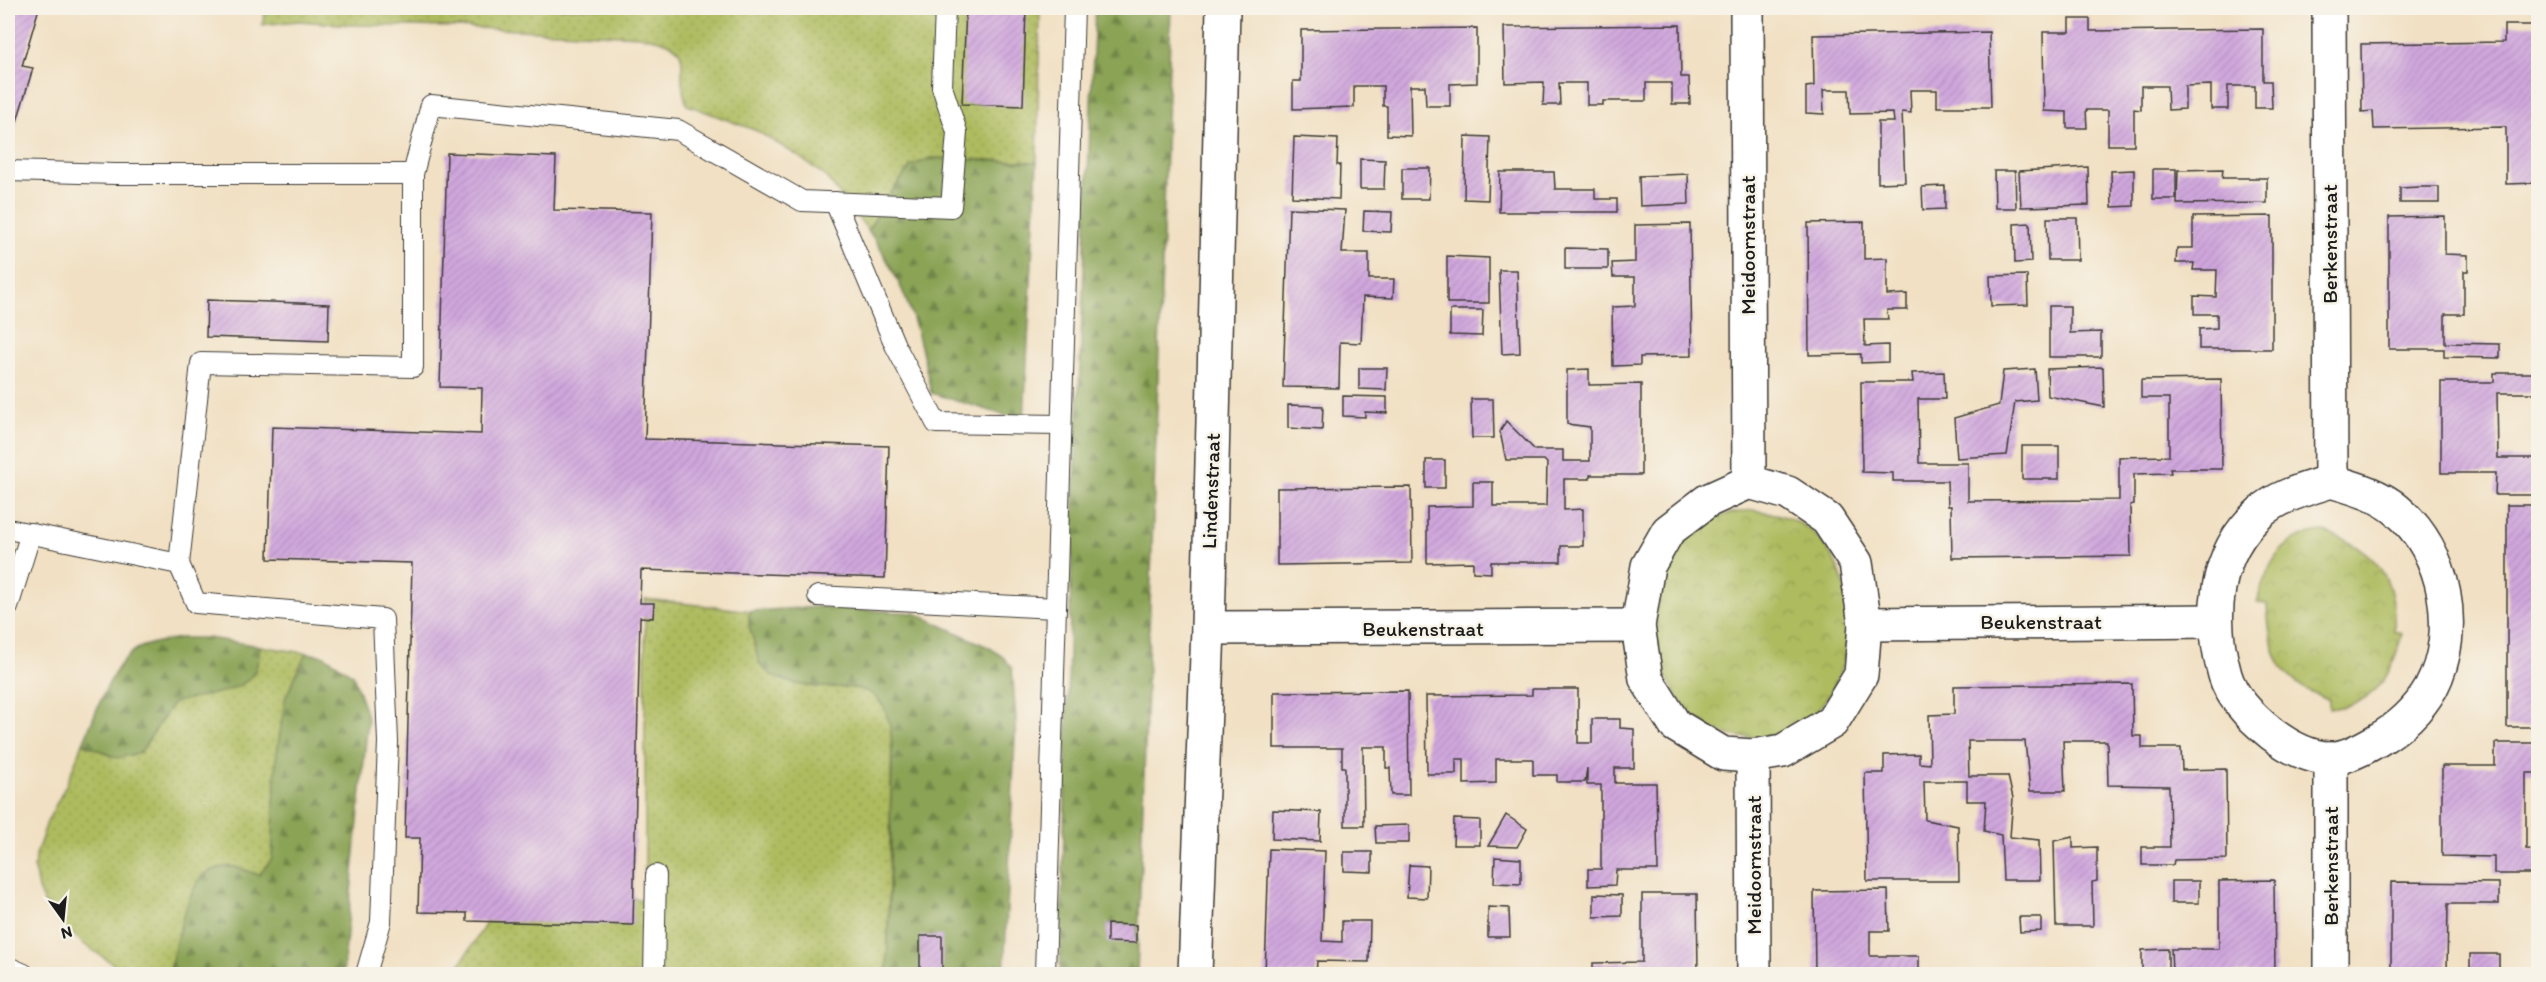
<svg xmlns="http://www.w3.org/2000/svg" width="2546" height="982" font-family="Itim,sans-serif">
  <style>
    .grass { fill: url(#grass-dots); stroke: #656c3d; stroke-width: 1.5 }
    .forest { fill: url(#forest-firs); stroke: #536038; stroke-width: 1.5 }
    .park { fill: url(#park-crowns); stroke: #656c3d; stroke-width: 1.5 }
    .building { fill: url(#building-hatch) }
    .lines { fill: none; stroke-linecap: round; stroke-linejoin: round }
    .lane-casing { stroke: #3c3935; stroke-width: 22 }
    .street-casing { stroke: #3c3935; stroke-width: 36 }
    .lane { stroke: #fff; stroke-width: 20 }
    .street { stroke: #fff; stroke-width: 33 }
    .labels { text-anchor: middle; stroke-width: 5; stroke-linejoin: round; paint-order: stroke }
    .street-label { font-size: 21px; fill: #1c1c1c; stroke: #f7f3e8 }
  </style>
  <defs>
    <pattern id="grass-dots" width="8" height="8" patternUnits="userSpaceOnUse" patternTransform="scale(1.5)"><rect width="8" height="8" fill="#aebb5e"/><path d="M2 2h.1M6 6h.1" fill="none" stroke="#95a051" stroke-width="1.8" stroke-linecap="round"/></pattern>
    <pattern id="forest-firs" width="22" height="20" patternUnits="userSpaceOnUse" patternTransform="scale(1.5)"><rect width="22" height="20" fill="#8aa355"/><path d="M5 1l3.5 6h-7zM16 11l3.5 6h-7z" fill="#708446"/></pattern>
    <pattern id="park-crowns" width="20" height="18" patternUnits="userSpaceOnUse" patternTransform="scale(1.5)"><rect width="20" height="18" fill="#aebb5e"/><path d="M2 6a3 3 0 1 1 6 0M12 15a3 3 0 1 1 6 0" fill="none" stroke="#95a051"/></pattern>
    <pattern id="building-hatch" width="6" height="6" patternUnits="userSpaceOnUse" patternTransform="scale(1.5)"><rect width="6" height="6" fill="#d0a7dd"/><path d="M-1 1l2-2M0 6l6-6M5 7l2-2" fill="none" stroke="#b28fbd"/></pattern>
  </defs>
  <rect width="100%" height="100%" fill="#f7f3e8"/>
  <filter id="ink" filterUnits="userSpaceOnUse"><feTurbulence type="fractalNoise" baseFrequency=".0167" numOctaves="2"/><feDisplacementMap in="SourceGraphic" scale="12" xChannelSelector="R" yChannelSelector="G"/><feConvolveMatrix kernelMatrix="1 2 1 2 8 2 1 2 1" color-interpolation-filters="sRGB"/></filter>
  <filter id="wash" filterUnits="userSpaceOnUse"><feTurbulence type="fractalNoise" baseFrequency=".008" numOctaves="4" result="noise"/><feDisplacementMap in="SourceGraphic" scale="24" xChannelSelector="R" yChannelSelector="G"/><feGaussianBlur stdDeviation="1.35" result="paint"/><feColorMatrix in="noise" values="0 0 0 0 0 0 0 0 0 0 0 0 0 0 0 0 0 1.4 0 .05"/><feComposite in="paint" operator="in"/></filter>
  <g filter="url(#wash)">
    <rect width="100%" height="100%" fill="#f1e0c3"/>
    <g class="grass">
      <path d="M266 8H1040L1037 162 931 158 911 166 892 191 868 230 825 176 795 154 757 131 687 105C671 62 704 46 640 36L455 27 353 25 299 21 262 25Z"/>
      <path d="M645 599 751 611 749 616 807 686C849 690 885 676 892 735L887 974H454L485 925 496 897 645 899Z"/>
      <path d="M260 646 306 653 285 700 272 860 259 876 236 867 204 874C186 907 177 939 169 974H128L85 945 68 930 44 903 38 889 34 868 36 855 47 822 66 785 83 743 114 757 139 753 173 703 255 672Z"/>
    </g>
    <g class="forest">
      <path d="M1095 8H1171L1137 974H1060L1071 577Z"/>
      <path d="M931 158 1037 162 1024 421 931 393C919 329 906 284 868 230L892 191 911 166Z"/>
      <path d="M819 607 915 613 990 648 1003 657 1012 668 1016 718 1004 974H887L891 834C887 801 901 729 881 703 864 681 842 689 818 687 804 686 790 683 778 678 771 675 764 671 760 664 757 658 756 649 754 642 751 632 746 621 751 611Z"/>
      <path d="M180 638H208L260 646C259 655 258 667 253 674 241 694 194 696 173 703L140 753 117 758 83 743C95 716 112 661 139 648 151 642 166 641 180 638Z"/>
      <path d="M306 653 325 656 353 675 368 719 343 974H169C174 953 187 886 205 874 210 871 218 868 223 867 236 865 247 871 259 875L272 859 276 760 285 699Z"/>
    </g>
    <g class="park">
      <path d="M1752 510C1773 513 1793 516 1811 531 1859 571 1860 659 1821 706 1792 742 1735 748 1698 720 1684 709 1674 691 1666 676 1644 626 1659 549 1708 521 1721 514 1737 512 1752 510Z"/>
      <path d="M2325 532C2376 549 2397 577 2394 631L2402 633C2392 676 2377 704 2329 709V699C2278 683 2270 653 2267 604L2257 602C2268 562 2281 535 2325 532Z"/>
    </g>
    <g id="blocks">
      <g class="building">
        <path d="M8 8H39L22 66 33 68 11 141 8 140Z"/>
        <path d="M966 8H1026L1023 106 962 104Z"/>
        <path d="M2070 19H2090V31L2263 29V81H2271L2272 108H2255V86H2228V109H2211V85L2185 86V109L2168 110 2167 86H2141V110L2134 109V145H2108V110H2086L2087 128H2067V112L2044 111 2043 32H2070Z"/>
        <path d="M1680 25 1681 77H1689L1690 104H1672V83H1646V101H1603V105H1587V83H1559L1560 105H1543L1544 82 1505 83 1504 27Z"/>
        <path d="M2504 25H2538V183L2506 184V127L2374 129 2373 111 2362 112 2361 44 2504 42Z"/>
        <path d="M1477 28V83L1450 84V106H1426L1425 86H1410L1411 136 1387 135V106H1383V86H1354V107L1293 109V81H1301V30Z"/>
        <path d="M1989 32 1991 107H1937V90H1910L1911 113 1902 112 1905 182 1878 183V122H1894L1893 113 1850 114 1849 90H1823L1824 114 1806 113V87L1814 86 1813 35Z"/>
        <path d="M1465 136 1490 137 1488 200 1464 199Z"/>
        <path d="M1294 137 1338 139 1337 165H1340L1339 199 1292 197Z"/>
        <path d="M447 153 556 157 554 210 652 212 645 439 889 446 885 578 641 570 640 603H654L653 618 640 617 633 925 467 921V913L418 912 420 838H405L412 563 268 559 272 427 481 434 482 388 440 387Z"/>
        <path d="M1360 159 1385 160 1384 189H1360Z"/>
        <path d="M2088 167 2089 205 2021 207 2019 171Z"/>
        <path d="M1402 168H1430L1429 199H1402Z"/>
        <rect x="2153" y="169" width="23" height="30"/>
        <path d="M2223 169 2222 178H2267V203L2177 204 2178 170Z"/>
        <path d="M2134 170V206L2112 207 2111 171Z"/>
        <path d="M1994 171H2015L2016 208H1995Z"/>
        <path d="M1500 172H1554L1555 189H1595V199H1617V212H1499Z"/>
        <path d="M1688 174 1689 204 1640 206 1639 176Z"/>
        <path d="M1945 186V209L1923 210 1922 187Z"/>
        <path d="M2419 187H2439V203H2400V188Z"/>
        <path d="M1289 208 1345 210 1342 253H1369V279H1394L1393 298 1363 297 1361 343 1340 342 1339 388 1283 387Z"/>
        <path d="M1364 211 1392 212 1391 232 1363 231Z"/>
        <path d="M2272 216V349H2199V329L2217 328V314H2194V296L2216 297 2217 270H2193L2194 263H2176L2177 248H2193V217Z"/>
        <path d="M2445 216V254L2468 255V271H2464V314H2445V343L2500 344V358L2444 357V349H2389V217Z"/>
        <path d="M2047 218H2077L2078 260H2048Z"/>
        <path d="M1864 222V259L1887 258V295L1907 294V310H1887L1888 319H1864L1865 346 1888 345V362L1861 363V354L1809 355 1808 223Z"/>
        <path d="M2030 223 2031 262 2015 263 2014 224Z"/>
        <path d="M1690 224 1692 356 1640 357V365L1613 366 1612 307 1635 306V277H1613L1612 263 1635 262V225Z"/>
        <path d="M1565 248 1608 249V269H1565Z"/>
        <path d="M1447 256 1489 258V303H1447Z"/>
        <path d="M1499 270H1517L1520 353 1502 354Z"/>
        <path d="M2027 275 2028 305 1991 306 1990 276Z"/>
        <path d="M207 300 329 304 328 341 206 337Z"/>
        <path d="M2049 306H2070V333L2101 332V357H2049Z"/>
        <path d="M1450 310H1483L1482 336 1450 335Z"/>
        <path d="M2103 367 2104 407 2048 396 2047 369Z"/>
        <path d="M1359 368H1387L1386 390 1359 389Z"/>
        <path d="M1589 369V385L1641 384V475H1590V479H1564V510L1583 509V546H1561V562H1491V573L1473 572V562L1427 563V507L1473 506V482H1493V506H1546L1547 463 1544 460H1506L1500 432 1506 421 1535 450H1563V461H1590V427L1567 424V370Z"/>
        <path d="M2035 369 2037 400 2015 402 2007 455 1957 458 1954 418 1999 405 2003 371Z"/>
        <path d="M1944 372 1945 399H1918L1919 463H1968V501L2119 500V457L2169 456V398H2141V380L2221 379 2222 469H2170L2171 473 2134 474V504L2130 505 2131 556 1952 558 1951 506H1948L1947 481H1893V473L1862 472 1861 382H1913L1912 373Z"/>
        <path d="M2494 373H2538V393H2497L2498 458H2538V495H2495L2496 473H2441V382H2494Z"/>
        <path d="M1343 396 1387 397V413L1365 412V417L1343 416Z"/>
        <path d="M1471 399H1493L1494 438H1472Z"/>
        <path d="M1288 405 1323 406 1322 430 1288 428Z"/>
        <rect x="2022" y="446" width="37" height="33"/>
        <rect x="1426" y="460" width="19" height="28"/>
        <path d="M1411 487 1412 563 1277 565V488Z"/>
        <rect x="2507" y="505" width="31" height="222"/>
        <path d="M2132 684 2133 736H2142V748H2181L2182 770 2226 769 2227 859 2174 860 2173 865H2142V847H2170L2169 786 2108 785 2107 741H2063L2065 791H2030L2025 741H1968L1969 776H2008L2013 798 2010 837 2039 840 2040 880H2003L2001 835 1984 831 1986 801H1967V781H1924L1925 820 1958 826 1959 881H1867L1865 773H1884V755L1919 754V763L1930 764 1929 715 1954 714V686Z"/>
        <path d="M1532 689H1578V743H1592V719H1620V728L1634 729V768H1615V783H1656L1658 870H1616L1615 885 1588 886V869H1601V785H1587V768L1585 782H1557V775H1533V759H1496V783L1464 784V759H1456V774H1427L1426 696 1532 695Z"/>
        <path d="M1408 691 1409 795H1391L1390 768H1386V747H1363L1364 826H1345V767H1342V748H1274V692Z"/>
        <path d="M2495 743H2538V773H2526V849L2538 850V874H2494V857L2442 856V766H2495Z"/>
        <path d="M1273 810 1321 812 1320 841 1272 839Z"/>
        <path d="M1506 815 1527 829 1517 847 1488 846Z"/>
        <path d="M1454 819 1480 820V845H1453Z"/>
        <path d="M1409 825V843H1376L1375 826Z"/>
        <path d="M2073 837V848L2097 847V881L2092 882 2093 926H2056L2054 841Z"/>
        <path d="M1269 849 1325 851 1322 941 1342 942V921H1370L1369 962 1317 961 1316 974H1265Z"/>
        <path d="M1344 852H1372V872L1344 871Z"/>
        <path d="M1495 857 1521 859V884L1494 883Z"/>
        <path d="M1409 865 1428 866 1427 898 1407 897Z"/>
        <path d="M2274 880 2275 974 2172 972 2171 949H2219V881Z"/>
        <rect x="2171" y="881" width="28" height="22"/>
        <path d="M2391 882 2499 883V904H2448L2447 974H2391Z"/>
        <path d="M1888 890 1889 931H1870V956H1919V974H1815L1814 891Z"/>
        <path d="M1594 894 1622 895V916L1594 917Z"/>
        <path d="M1642 894H1697L1698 974H1593V963L1642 962Z"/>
        <path d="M1488 907 1509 908 1510 937H1488Z"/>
        <path d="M2019 917H2041V931L2020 932Z"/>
        <path d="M1107 924 1136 925V943L1107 942Z"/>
        <rect x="920" y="936" width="22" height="38"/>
        <path d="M2168 949V970L2160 969V974H2153V969L2142 970V950Z"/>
        <path d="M2470 954H2499V974L2470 973Z"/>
      </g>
    </g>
  </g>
  <g filter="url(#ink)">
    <use href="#blocks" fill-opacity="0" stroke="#3c3935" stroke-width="1.5"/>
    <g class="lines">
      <defs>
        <g id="lane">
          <path d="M8 171 115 174H413V367L201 363 179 564 8 529"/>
          <path d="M413 174 431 105 678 130 802 201 951 207 957 132 942 87 945 8"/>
          <path d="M835 202 895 345 936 423 1061 425"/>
          <path d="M179 564 196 603 383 619 388 742 381 922 366 974"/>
          <path d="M818 596 1056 608"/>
          <path d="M8 607 31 533"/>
          <path d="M8 967 24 974"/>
          <path d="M654 974 656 875"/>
          <path d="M1045 974 1074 8"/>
        </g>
        <g id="street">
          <path d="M1747 8 1749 482"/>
          <path d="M2329 8 2331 481"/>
          <path d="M2331 481C2354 488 2378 494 2397 510 2446 551 2461 631 2431 688 2418 711 2399 728 2376 741 2364 748 2344 759 2330 758 2310 758 2288 746 2272 734 2253 719 2232 699 2225 675 2209 619 2213 553 2261 512 2280 495 2307 489 2331 481Z"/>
          <path d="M1749 482 1788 493 1827 519 1856 563 1865 624 1861 675 1832 722 1783 751 1753 756 1723 754 1675 725 1646 679 1638 626 1648 566 1668 531 1707 501Z"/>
          <path d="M1865 624 2216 621"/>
          <path d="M1208 628 1638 626"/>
          <path d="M1753 756 1754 974"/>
          <path d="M2331 758V974"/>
          <path d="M1195 974 1208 628 1223 8"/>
        </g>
      </defs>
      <use href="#lane" class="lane-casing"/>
      <use href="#street" class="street-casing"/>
      <use href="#lane" class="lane"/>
      <use href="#street" class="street"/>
    </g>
  </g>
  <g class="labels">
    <g class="street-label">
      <text transform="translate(2330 244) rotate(-90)" y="7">Berkenstraat</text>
      <text transform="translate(1748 245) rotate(-90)" y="7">Meidoornstraat</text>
      <text transform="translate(1211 491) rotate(-88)" y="7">Lindenstraat</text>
      <text x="2041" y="629">Beukenstraat</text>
      <text x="1423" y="636">Beukenstraat</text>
      <text transform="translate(1754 865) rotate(-90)" y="7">Meidoornstraat</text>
      <text transform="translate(2331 866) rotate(-90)" y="7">Berkenstraat</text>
    </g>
  </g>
  <rect width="2546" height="982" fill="none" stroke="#f7f3e8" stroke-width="30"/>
  <g transform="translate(63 919) rotate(165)" stroke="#f7f3e8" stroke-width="4.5" paint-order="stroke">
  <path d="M0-4.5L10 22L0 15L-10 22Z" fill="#1c1c1c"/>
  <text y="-9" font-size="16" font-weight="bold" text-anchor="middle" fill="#1c1c1c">N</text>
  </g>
</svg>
